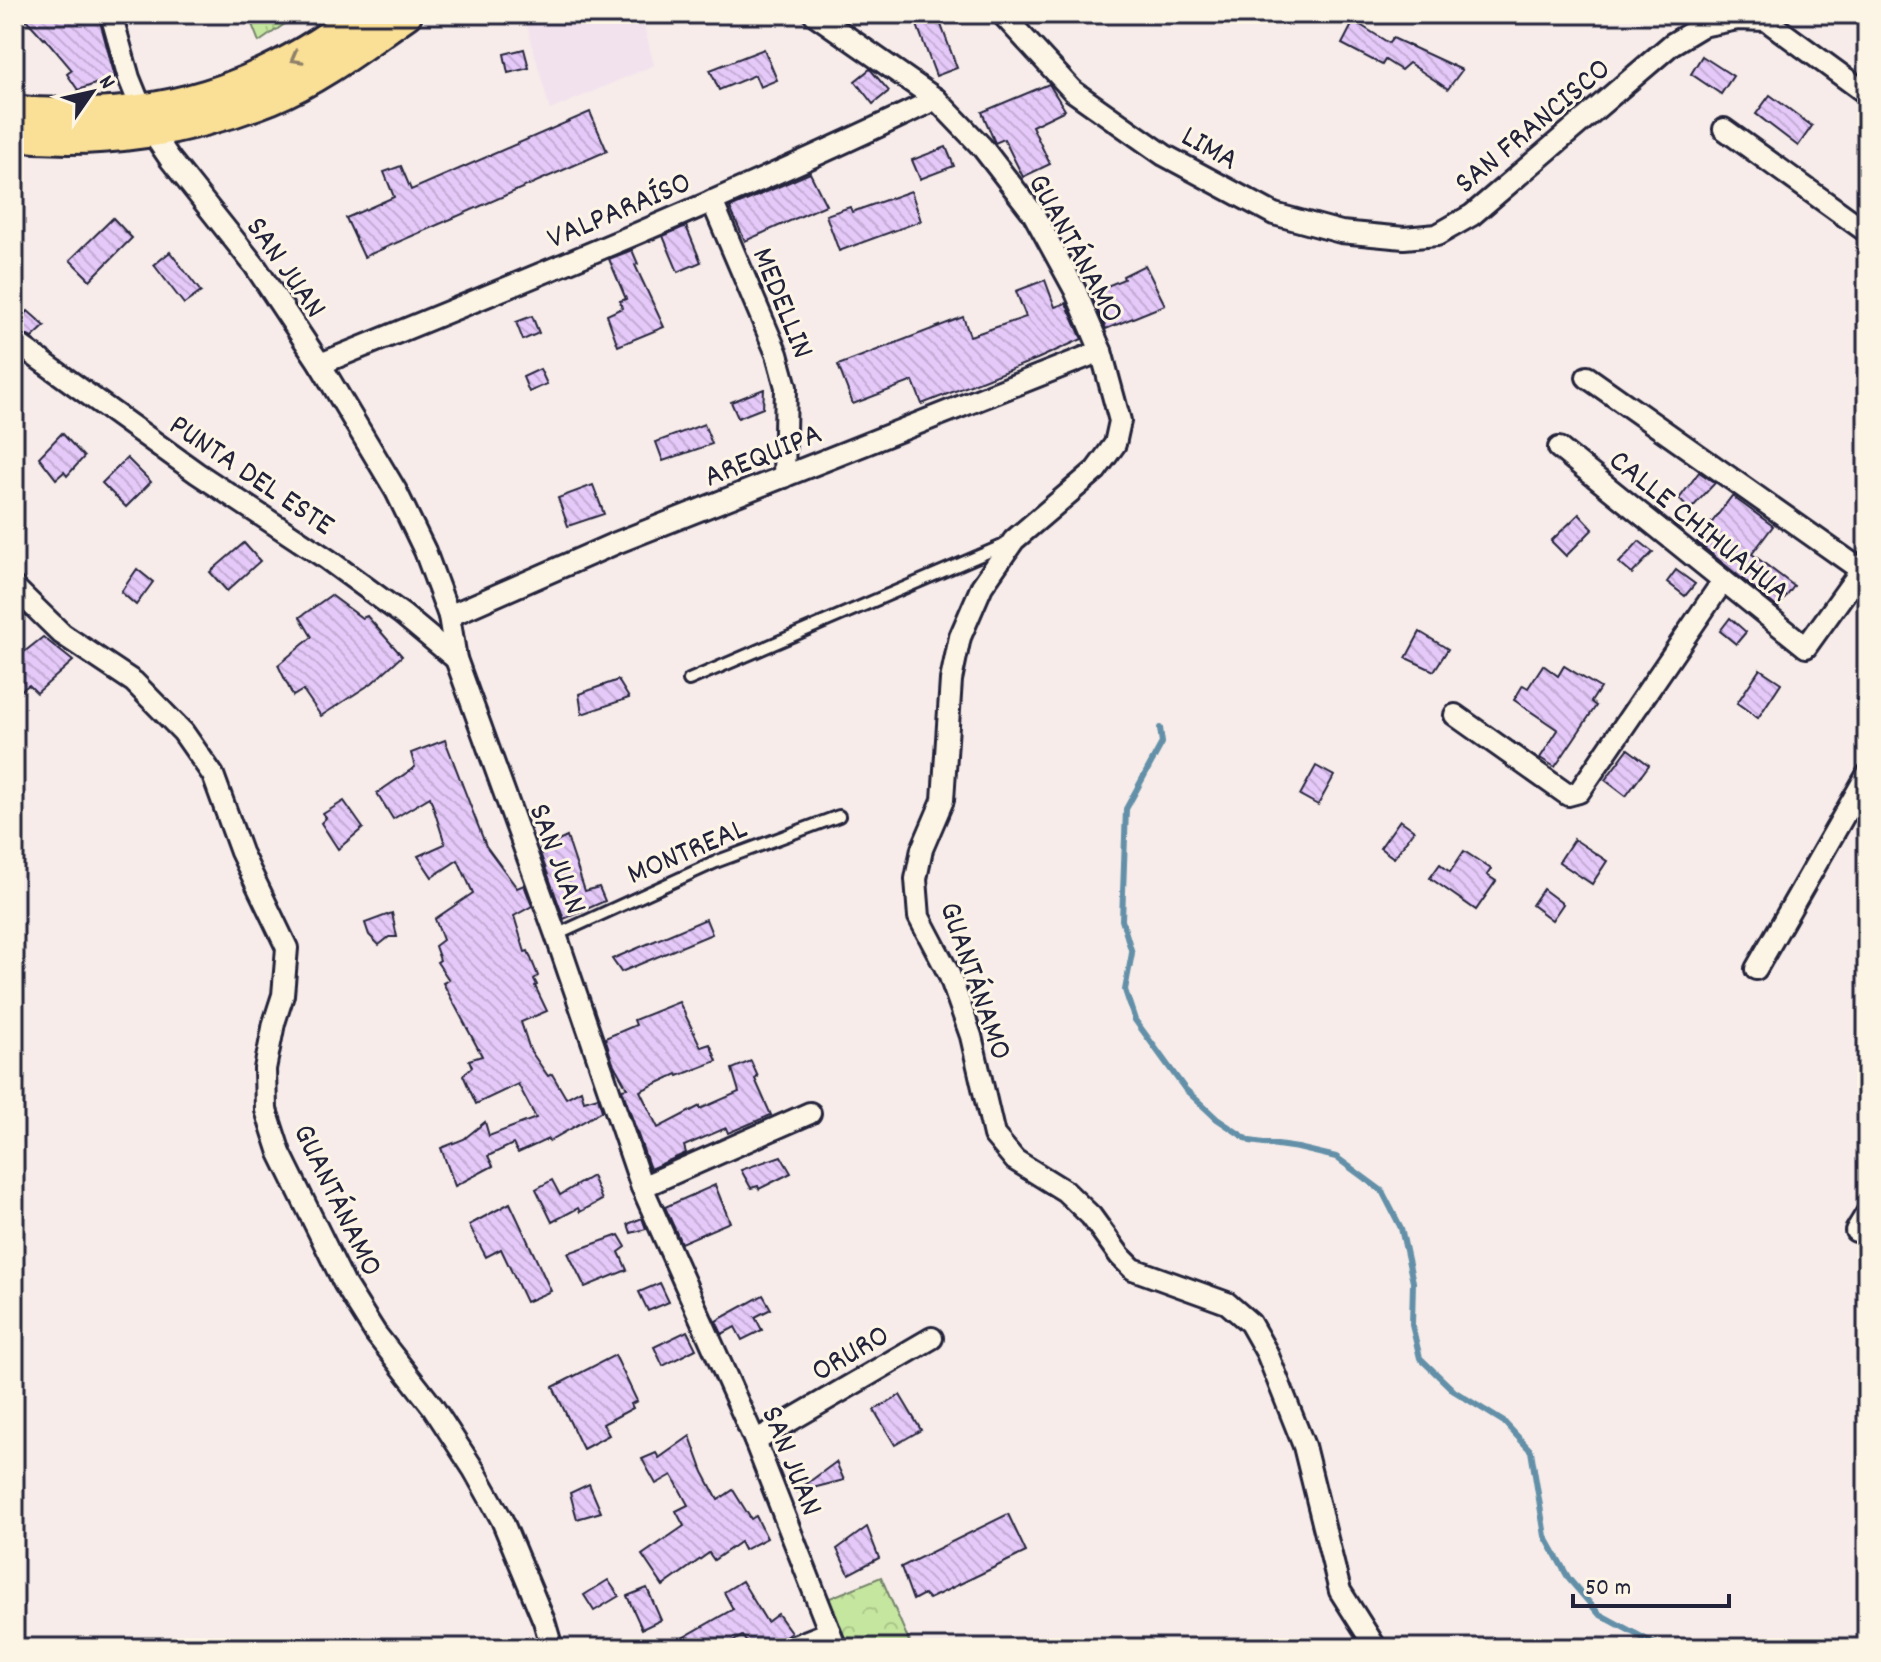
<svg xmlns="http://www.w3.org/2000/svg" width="1881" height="1662" font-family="Dekko,sans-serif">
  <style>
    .built { fill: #f2e2ee }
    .grass { fill: url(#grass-tufts); stroke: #74846c; stroke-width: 2 }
    .forest { fill: url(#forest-crowns); stroke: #74846c; stroke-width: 2 }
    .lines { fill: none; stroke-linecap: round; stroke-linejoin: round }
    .stream { stroke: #6390a8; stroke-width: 6 }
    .building { fill: url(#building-back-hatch); stroke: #22223b; stroke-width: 2 }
    .service-casing { stroke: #22223b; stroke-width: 16 }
    .minor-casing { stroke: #22223b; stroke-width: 26 }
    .primary-casing { stroke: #22223b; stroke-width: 36 }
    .service { stroke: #fcf5e5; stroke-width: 10 }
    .minor { stroke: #fcf5e5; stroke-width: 20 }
    .primary { stroke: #fadf96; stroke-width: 30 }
    .oneway { stroke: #8e8068 }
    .labels { text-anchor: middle; stroke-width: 6; stroke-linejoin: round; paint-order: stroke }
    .street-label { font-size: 32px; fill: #22223b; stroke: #fcf5e5 }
  </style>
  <defs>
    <pattern id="grass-tufts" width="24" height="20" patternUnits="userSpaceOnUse" patternTransform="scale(2)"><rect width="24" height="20" fill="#c5e69e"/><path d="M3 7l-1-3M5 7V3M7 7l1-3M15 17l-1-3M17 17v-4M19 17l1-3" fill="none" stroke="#a9c589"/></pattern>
    <pattern id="forest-crowns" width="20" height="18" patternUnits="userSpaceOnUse" patternTransform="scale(2)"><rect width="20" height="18" fill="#c5e69e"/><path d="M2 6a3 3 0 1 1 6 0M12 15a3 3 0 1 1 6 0" fill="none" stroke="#a9c589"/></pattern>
    <pattern id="building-back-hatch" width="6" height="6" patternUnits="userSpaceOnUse" patternTransform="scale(2)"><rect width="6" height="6" fill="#e5c9f8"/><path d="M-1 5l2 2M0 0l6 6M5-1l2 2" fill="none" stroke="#c4acd6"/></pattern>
  </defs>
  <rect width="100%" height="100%" fill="#f7ece9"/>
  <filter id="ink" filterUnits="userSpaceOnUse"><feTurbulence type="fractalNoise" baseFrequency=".0125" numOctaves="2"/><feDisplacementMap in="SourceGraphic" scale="16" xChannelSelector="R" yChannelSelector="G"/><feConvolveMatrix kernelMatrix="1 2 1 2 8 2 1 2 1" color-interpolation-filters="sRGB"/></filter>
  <g filter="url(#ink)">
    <path class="built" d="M524 14H641L654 65 550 110Z"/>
    <path class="grass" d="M248 14H285L289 21 259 42Z"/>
    <path class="forest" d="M881 1577 912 1648H846L825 1600Z"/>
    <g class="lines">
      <path class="stream" d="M1160 728 1162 743 1126 809 1122 920 1132 953 1125 990 1135 1020 1185 1089 1217 1119 1250 1141 1298 1148 1336 1157 1382 1191 1401 1228 1413 1282 1412 1325 1420 1358 1454 1391 1504 1422 1531 1451 1545 1536 1569 1579 1599 1614 1662 1648"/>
    </g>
    <g class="building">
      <path d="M21 14H98L115 77 78 90 67 74 72 70 45 38 44 39Z"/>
      <path d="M913 14H937L957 68 936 76Z"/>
      <path d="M1354 21 1389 43 1393 38 1462 70 1448 89 1409 63 1401 70 1385 60 1382 65 1342 44Z"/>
      <path d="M524 49 529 68 508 73 504 54Z"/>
      <path d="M764 49 777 80 760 87 755 75 719 90 710 70Z"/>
      <path d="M1702 56 1733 76 1721 94 1691 74Z"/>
      <path d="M870 69 889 91 873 104 855 81Z"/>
      <path d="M1049 84 1065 110 1032 126 1050 164 1023 177 1004 139 995 143 982 112Z"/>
      <path d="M1770 95 1812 126 1798 146 1756 114Z"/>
      <path d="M590 112 607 151 364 257 346 218 394 197 384 172 401 166 411 190Z"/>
      <path d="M946 147 954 166 920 179 912 160Z"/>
      <path d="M810 173 826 205 745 241 730 208Z"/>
      <path d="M911 191 921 221 839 251 826 215 850 207 852 212Z"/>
      <path d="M113 218 132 238 90 280 70 260Z"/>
      <path d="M686 226 701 262 678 272 663 236Z"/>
      <path d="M632 250 638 264 635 265 664 327 618 346 607 315 622 308 620 301 626 299 609 259Z"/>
      <path d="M170 252 201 292 184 304 154 265Z"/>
      <path d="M1145 265 1165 305 1106 329 1090 293 1124 279 1123 276Z"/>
      <path d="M1045 280 1055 307 1066 303 1082 339 1037 359 922 404 913 381 853 404 838 365 963 317 970 336 1026 317 1016 291Z"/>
      <path d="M28 311 45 326 32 338 14 328Z"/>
      <path d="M532 316 539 333 523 340 516 322Z"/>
      <path d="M540 369 547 384 529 392 523 377Z"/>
      <path d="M764 389 763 408 738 418 731 402Z"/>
      <path d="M704 424 712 444 663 461 656 442Z"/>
      <path d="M62 433 84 457 67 476 64 472 56 479 39 457Z"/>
      <path d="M127 458 151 482 126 507 102 483Z"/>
      <path d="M1699 472 1715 483 1690 510 1679 499Z"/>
      <path d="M593 485 604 514 568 526 558 498Z"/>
      <path d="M1732 496 1773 526 1752 554 1794 586 1778 608 1697 542Z"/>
      <path d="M1579 514 1593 529 1566 556 1551 541Z"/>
      <path d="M1639 541 1653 552 1632 574 1619 563Z"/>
      <path d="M244 543 260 561 227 591 210 572Z"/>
      <path d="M137 569 153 582 136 605 121 592Z"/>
      <path d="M1676 570 1695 584 1685 596 1667 582Z"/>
      <path d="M331 595 362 618 367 616 402 656 372 683 321 716 303 690 293 696 278 665 312 637 300 617Z"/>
      <path d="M1730 618 1746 632 1736 644 1720 631Z"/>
      <path d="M1420 632 1448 649 1434 671 1406 658Z"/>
      <path d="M43 637 73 661 37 693 29 685 14 695V660Z"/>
      <path d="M1543 665 1558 676 1564 666 1600 688 1591 702 1596 706 1555 767 1540 758 1558 730 1514 700 1523 685 1528 688Z"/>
      <path d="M1760 669 1781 683 1758 718 1737 703Z"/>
      <path d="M618 680 629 698 582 714 579 694Z"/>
      <path d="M445 740 486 846 517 888 524 885 532 906 514 916 525 952 528 951 538 976 534 979 537 985 535 986 547 1011 521 1022 530 1050 548 1076 552 1074 566 1098 581 1090 584 1101 598 1097 602 1111 549 1141 548 1139 518 1153 513 1144 488 1156 493 1166 455 1186 441 1148 464 1139 485 1122 489 1136 536 1118 518 1084 476 1104 463 1075 472 1067 469 1060 482 1056 443 983 449 980 437 962 440 960 435 946 443 940 435 919 473 893 458 860 432 877 418 856 445 844 430 797 393 819 377 793 415 767 411 753Z"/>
      <path d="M1628 749 1649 765 1626 796 1605 780Z"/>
      <path d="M1316 766 1334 776 1318 805 1300 795Z"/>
      <path d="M344 801 363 828 338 849 321 823 326 818 323 814Z"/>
      <path d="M1400 820 1414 830 1394 858 1380 848Z"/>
      <path d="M567 837 585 891 599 887 605 901 564 919 539 850Z"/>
      <path d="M1574 839 1607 861 1592 884 1559 862Z"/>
      <path d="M1464 851 1491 869 1487 875 1496 881 1476 910 1430 878 1440 864 1450 872Z"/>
      <path d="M1543 889 1563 904 1552 920 1532 905Z"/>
      <path d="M392 913 397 937H389L379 945 369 935 365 923Z"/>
      <path d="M706 919 712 934 621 972 612 959Z"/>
      <path d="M679 1002 701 1047 710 1044 717 1061 678 1076 677 1074 640 1091 658 1128 700 1106V1109L739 1092 732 1069 751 1061 758 1077 755 1079 771 1115 728 1133 726 1128 684 1146 686 1153 650 1169 622 1089 627 1088 613 1063 605 1038 636 1025 634 1020Z"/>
      <path d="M781 1156 791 1173 759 1189 758 1186 751 1188 741 1170Z"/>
      <path d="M592 1176 602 1200 580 1212 578 1208 552 1222 536 1189 552 1180 560 1195Z"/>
      <path d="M715 1185 730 1222 681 1243 665 1207Z"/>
      <path d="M510 1203 551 1291 526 1302 501 1249 486 1257 469 1225Z"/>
      <path d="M642 1218 646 1229 631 1233 628 1224Z"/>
      <path d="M619 1235 626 1247 619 1252 627 1270 585 1287 568 1253Z"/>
      <path d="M660 1283 669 1302 648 1311 639 1292Z"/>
      <path d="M763 1295 771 1309 755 1317 762 1330 742 1340 735 1327 722 1334 716 1321Z"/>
      <path d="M687 1331 696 1349 663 1366 654 1347Z"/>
      <path d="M615 1355 637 1401 631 1404 633 1408 603 1424 609 1435 583 1449 553 1387Z"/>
      <path d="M900 1395 921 1430 895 1445 874 1410Z"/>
      <path d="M690 1436 703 1472 718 1500 733 1490 751 1519 756 1516 767 1538 744 1550 740 1542 714 1560 709 1553 663 1586 642 1555 684 1526 676 1511 688 1505 672 1475 656 1484 642 1459 656 1453 659 1458Z"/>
      <path d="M836 1462 844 1480 797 1492V1491Z"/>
      <path d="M589 1484 601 1512 577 1519 570 1493Z"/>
      <path d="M1008 1514 1026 1552 929 1599 924 1594 913 1600 901 1567Z"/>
      <path d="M867 1527 879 1558 849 1574 837 1549Z"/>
      <path d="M608 1580 619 1596 594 1611 584 1595Z"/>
      <path d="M742 1581 767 1622 778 1614 791 1632 767 1648H751L742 1636 723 1648H665L733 1609 724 1592Z"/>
      <path d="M647 1588 661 1620 642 1629 627 1596Z"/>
    </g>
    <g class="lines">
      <defs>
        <g id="service">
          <path d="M689 680 1009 543"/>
          <path d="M556 935 718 861 839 816"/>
        </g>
        <g id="minor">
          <path d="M111 14 129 78 142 110"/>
          <path d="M814 14 936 99 982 147 1033 213 1075 290 1101 351 1120 421 1115 444 1096 470 1014 540 982 586 960 637 951 680 943 800 922 849 916 879 919 917 949 974 971 1036 994 1135 1015 1160 1065 1191 1091 1216 1120 1256 1133 1269 1227 1303 1250 1323 1267 1353 1304 1446 1340 1591 1376 1648"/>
          <path d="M1002 14 1073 91 1164 155 1274 214 1341 232 1404 238 1437 235 1472 215 1672 44 1702 26 1738 19 1766 20 1867 94"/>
          <path d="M1724 129 1867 232"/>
          <path d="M151 131 170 159 255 266 320 364 396 491 425 551 449 616 456 659 556 935 642 1187 755 1441 836 1648"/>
          <path d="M712 201 777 354 786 387 784 477"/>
          <path d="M14 341 197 473 327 559 402 614 456 659"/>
          <path d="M320 364C527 280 735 196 936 99"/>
          <path d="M1587 377 1861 570"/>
          <path d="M1559 448 1806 647 1867 562"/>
          <path d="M14 587 62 634 134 682 183 732 213 775 241 852 287 948 283 995 274 1023 265 1069 266 1110 280 1153 344 1283 376 1334 433 1407 474 1470 502 1520 544 1621 552 1648"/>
          <path d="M449 616 616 543 1101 351"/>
          <path d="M1455 715 1568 795 1579 792 1723 581"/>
          <path d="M1756 969 1867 775"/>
          <path d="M642 1187 810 1113"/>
          <path d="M1856 1231 1867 1213"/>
          <path d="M755 1441 932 1338"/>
          <path d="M789 1648 830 1632"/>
        </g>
        <g id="primary">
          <path d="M14 111C32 114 51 113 69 114 180 116 274 81 360 14"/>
          <path d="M14 135C100 145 191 130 271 98 320 78 363 44 406 14"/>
        </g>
      </defs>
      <use href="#service" class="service-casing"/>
      <use href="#minor" class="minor-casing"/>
      <use href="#primary" class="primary-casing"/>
      <use href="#service" class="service"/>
      <use href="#minor" class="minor"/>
      <use href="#primary" class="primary"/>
    </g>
    <defs><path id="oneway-chevron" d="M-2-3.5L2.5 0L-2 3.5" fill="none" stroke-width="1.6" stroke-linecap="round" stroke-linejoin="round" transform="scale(2)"/></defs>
    <use class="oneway" href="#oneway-chevron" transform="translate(296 58) rotate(151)"/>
  </g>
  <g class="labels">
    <g class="street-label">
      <text transform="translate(1531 124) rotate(-40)" y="11">SAN FRANCISCO</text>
      <text transform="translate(1211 146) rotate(29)" y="11">LIMA</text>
      <text transform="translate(618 208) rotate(-23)" y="11">VALPARAÍSO</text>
      <text transform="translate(1078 247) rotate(61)" y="11">GUANTÁNAMO</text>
      <text transform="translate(288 266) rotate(55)" y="11">SAN JUAN</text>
      <text transform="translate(785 302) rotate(68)" y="11">MEDELLIN</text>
      <text transform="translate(762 453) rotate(-22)" y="11">AREQUIPA</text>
      <text transform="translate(253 473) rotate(34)" y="11">PUNTA DEL ESTE</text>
      <text transform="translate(1701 524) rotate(39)" y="11">CALLE CHIHUAHUA</text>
      <text transform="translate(686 849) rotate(-23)" y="11">MONTREAL</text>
      <text transform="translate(560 858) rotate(70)" y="11">SAN JUAN</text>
      <text transform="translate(978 980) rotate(71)" y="11">GUANTÁNAMO</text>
      <text transform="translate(340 1199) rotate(64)" y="11">GUANTÁNAMO</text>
      <text transform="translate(849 1351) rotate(-30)" y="11">ORURO</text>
      <text transform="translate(794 1460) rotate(68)" y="11">SAN JUAN</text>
    </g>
  </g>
  <rect width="1881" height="1662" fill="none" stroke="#fcf5e5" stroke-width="48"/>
  <rect x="24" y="24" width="1833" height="1614" fill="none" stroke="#22223b" stroke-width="3" filter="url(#ink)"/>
  <g transform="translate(92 92) rotate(56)" stroke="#fcf5e5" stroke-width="6" paint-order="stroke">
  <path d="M0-6L14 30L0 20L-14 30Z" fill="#22223b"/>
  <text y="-12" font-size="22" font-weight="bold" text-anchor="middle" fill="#22223b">N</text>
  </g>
  <path d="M1573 1594v12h156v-12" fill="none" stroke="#22223b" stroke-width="4"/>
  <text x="1585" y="1594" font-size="24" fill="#22223b" stroke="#fcf5e5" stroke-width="6" paint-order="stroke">50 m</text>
</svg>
